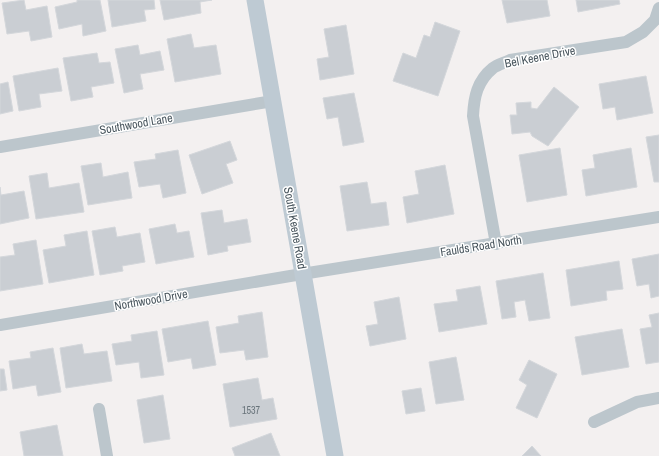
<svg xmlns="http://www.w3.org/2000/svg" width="659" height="456" font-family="'Archivo Narrow',sans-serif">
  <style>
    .building { fill: #caced3; stroke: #d4d7db }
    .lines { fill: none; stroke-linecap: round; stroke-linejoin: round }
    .street { stroke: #bcc6cc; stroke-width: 12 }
    .secondary { stroke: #becad3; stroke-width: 17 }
    .labels { text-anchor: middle; stroke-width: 3; stroke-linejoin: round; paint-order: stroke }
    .number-label { font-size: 10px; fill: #68737a }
    .street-label { font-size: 12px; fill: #48555d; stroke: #fff }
  </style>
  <rect width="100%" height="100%" fill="#f3f0f0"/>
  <g class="building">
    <path d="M24 0 26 10 47 6 52 37 31 41 29 31 7 34 2 3Z"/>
    <path d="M77 0H100L106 31 83 36 82 24 59 29 55 7 77 2Z"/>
    <path d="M108 0H154L155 9 144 10 146 21 112 27Z"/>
    <path d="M160 0H212L200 2 201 13 164 20Z"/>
    <path d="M502 0H547L550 16 507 23Z"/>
    <path d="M576 0H619L620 4 578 12Z"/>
    <path d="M435 22 460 31 438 96 393 81 403 53 416 58 424 35 430 37Z"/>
    <path d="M346 25 354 74 320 80 317 59 329 57 324 29Z"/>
    <path d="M191 34 194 48 216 45 221 74 175 82 167 39Z"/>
    <path d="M138 45 140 55 160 51 164 70 140 74 143 89 124 93 115 49Z"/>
    <path d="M97 53 99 63 110 62 114 83 91 87 93 97 71 101 63 58Z"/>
    <path d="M58 68 62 91 39 94 41 107 19 111 13 76Z"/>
    <path d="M646 76 653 113 617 120 615 107 603 109 599 84Z"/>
    <path d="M8 82 13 111 0 114V84Z"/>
    <path d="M554 87 579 107 548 146 532 136 530 132 512 134 510 115H517L516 103 531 102V108L537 109Z"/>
    <path d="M354 93 364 142 343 146 338 117 327 119 323 98Z"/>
    <path d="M659 135V182H654L646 137Z"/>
    <path d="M230 141 237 160 226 164 233 183 202 194 189 155Z"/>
    <path d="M560 148 567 195 527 202 519 155Z"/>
    <path d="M631 148 637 187 586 196 582 170 595 168 593 155Z"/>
    <path d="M178 150 186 193 163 198 160 184 139 187 134 162 156 159 155 154Z"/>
    <path d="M101 163 103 177 128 172 132 198 88 205 81 166Z"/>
    <path d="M445 165 454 214 407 223 403 197 419 194 415 171Z"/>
    <path d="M47 173 49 188 79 183 84 212 36 219 29 176Z"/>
    <path d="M367 182 371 204 386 202 389 225 347 231 340 186Z"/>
    <path d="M0 187 1 195 24 191 29 218 0 224Z"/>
    <path d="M222 210 224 223 247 219 251 242 227 246 228 251 208 255 201 213Z"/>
    <path d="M175 224 177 233 189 231 194 257 156 264 149 229Z"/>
    <path d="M115 227 117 237 140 233 145 262 122 266 123 271 100 275 92 231Z"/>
    <path d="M87 231 94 275 49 283 43 250 66 246 64 235Z"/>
    <path d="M36 240 43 284 0 291V257L15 255 13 244Z"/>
    <path d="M659 254V296L651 298 649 284 637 286 632 259Z"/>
    <path d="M619 261 623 289 606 291 607 300 571 306 566 270Z"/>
    <path d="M543 273 550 318 529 321 525 300 514 302 516 317 502 319 496 281Z"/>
    <path d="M480 286 487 324 439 332 434 304 458 301 456 290Z"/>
    <path d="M399 297 406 339 370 346 366 326 378 324 374 302Z"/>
    <path d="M262 312 268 357 246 360 244 350 220 353 216 327 239 323 238 316Z"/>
    <path d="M659 313V362L646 364 640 329 652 327 649 315Z"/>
    <path d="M208 321 216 365 193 369 191 358 168 362 162 329Z"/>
    <path d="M622 329 629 367 582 375 575 337Z"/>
    <path d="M157 331 164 375 141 378 139 362 116 365 112 344 132 341 131 335Z"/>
    <path d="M82 344 84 354 107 351 112 381 66 388 60 348Z"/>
    <path d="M53 348 61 392 38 396 36 385 13 389 9 361 31 358 30 352Z"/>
    <path d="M456 357 464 400 436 404 429 362Z"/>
    <path d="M529 360 557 374 537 418 516 408 527 385 519 380Z"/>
    <path d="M0 369H4L7 390 0 391Z"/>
    <path d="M258 378 262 400 273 398 277 419 230 427 223 384Z"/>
    <path d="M421 388 425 411 406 414 402 391Z"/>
    <path d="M163 395 170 439 144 443 137 400Z"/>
    <path d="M57 425 63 456H24L20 432Z"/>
    <path d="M271 433 280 456H235L232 448Z"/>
    <path d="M532 446 541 456H522Z"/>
  </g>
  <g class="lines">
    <g class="street">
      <path d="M0 147 273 101"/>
      <path d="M496 244 473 116C474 97 477 81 493 68 497 65 504 63 510 60L626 42 643 32 655 20 659 8"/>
      <path d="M0 325 302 274 659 217"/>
      <path d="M99 409 107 456"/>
      <path d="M594 422 637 402 659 398"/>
    </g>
    <path class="secondary" d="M255 0 335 456"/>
  </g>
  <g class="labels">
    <g class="number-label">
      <text x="251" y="414">1537</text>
    </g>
    <g class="street-label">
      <text transform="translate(540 57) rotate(-11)" y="4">Bel Keene Drive</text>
      <text transform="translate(136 124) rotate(-10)" y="4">Southwood Lane</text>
      <text transform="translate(295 228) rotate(80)" y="4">South Keene Road</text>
      <text transform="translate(481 246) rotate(-9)" y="4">Faulds Road North</text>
      <text transform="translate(151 300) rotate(-10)" y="4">Northwood Drive</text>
    </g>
  </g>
</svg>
